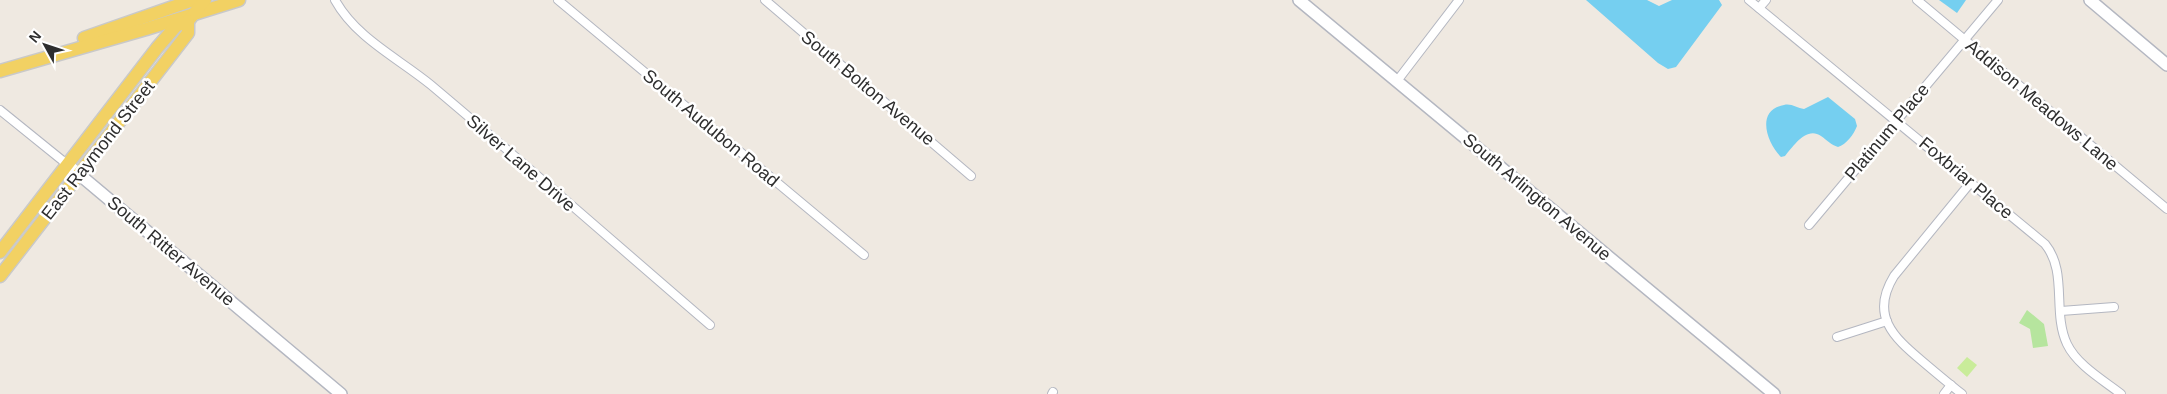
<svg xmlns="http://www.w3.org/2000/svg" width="2167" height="394" font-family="Arial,sans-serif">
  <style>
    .green { fill: #b6e59e }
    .pitch { fill: #c9ec9a }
    .water { fill: #75cff0 }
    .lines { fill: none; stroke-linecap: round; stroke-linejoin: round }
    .street-casing { stroke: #b4b7c1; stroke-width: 10 }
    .secondary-casing { stroke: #b4b7c1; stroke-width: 14 }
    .primary-casing { stroke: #c9c9c9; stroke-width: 15 }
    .street { stroke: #fff; stroke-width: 8 }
    .secondary { stroke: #fff; stroke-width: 11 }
    .primary { stroke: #f2d163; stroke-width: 12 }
    .labels { text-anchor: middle; stroke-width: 5; stroke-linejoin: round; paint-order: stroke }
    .street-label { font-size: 18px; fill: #2e2e2e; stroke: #fff }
  </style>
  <rect width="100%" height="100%" fill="#efe9e1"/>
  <path class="green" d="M2027 310 2044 324 2048 346 2033 348 2030 329 2019 323Z"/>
  <path class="pitch" d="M1967 357 1977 365 1967 377 1957 368Z"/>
  <g class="water">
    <path d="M1586 0H1647L1659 6 1672 0H1719L1722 5 1676 67 1668 69 1658 63Z"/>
    <path d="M1939 0H1966L1957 13Z"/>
    <path d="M1828 97 1855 119 1857 126C1854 134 1846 145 1838 147 1831 145 1827 140 1821 136 1806 126 1793 147 1785 156L1781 157C1767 143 1755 110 1784 105 1791 103 1797 108 1804 109Z"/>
  </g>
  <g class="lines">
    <defs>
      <g id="street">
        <path d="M335 0C356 38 398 58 431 85 525 164 617 245 710 325"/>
        <path d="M558 0 864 255"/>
        <path d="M765 0 971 176"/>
        <path d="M1749 0 2045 244C2068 272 2052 312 2067 344 2077 365 2103 380 2121 394"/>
        <path d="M1917 0 2167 209"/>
        <path d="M1759 8 1766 0"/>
        <path d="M1397 81 1459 0"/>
        <path d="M0 110 68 165"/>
        <path d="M1809 225 1998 0"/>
        <path d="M2061 311 2114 307"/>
        <path d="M1837 337 1887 321"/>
        <path d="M1052 394 1053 392"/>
        <path d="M1944 394 1951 385"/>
        <path d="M1962 394C1948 383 1935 372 1922 361 1893 337 1870 315 1894 276L1971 182"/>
      </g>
      <g id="secondary">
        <path d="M1299 0 1774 394"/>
        <path d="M2090 0 2167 65"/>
        <path d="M68 165 341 394"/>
      </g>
      <g id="primary">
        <path d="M84 38 193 0"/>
        <path d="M0 71 146 29 239 0"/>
        <path d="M0 252 157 48 176 26 188 21 205 0"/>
        <path d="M0 276 188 33V21"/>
      </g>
    </defs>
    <use href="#street" class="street-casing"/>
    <use href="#secondary" class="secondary-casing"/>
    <use href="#primary" class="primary-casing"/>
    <use href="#street" class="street"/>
    <use href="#secondary" class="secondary"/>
    <use href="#primary" class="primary"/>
  </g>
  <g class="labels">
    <g class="street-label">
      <text transform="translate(868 88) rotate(40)" y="6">South Bolton Avenue</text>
      <text transform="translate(2042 105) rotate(40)" y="6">Addison Meadows Lane</text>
      <text transform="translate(711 128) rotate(40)" y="6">South Audubon Road</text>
      <text transform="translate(1887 132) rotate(-50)" y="6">Platinum Place</text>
      <text transform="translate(98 150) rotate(-52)" y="6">East Raymond Street</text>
      <text transform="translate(521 163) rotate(41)" y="6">Silver Lane Drive</text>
      <text transform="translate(1966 178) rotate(40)" y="6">Foxbriar Place</text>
      <text transform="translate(1537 197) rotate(40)" y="6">South Arlington Avenue</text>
      <text transform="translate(171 251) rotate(40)" y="6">South Ritter Avenue</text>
    </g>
  </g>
  <g transform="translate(45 45) rotate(310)" stroke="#ffffff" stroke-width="4" paint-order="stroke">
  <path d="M0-4L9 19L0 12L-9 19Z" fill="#2e2e2e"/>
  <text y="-8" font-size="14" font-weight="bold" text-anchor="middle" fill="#2e2e2e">N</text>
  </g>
</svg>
